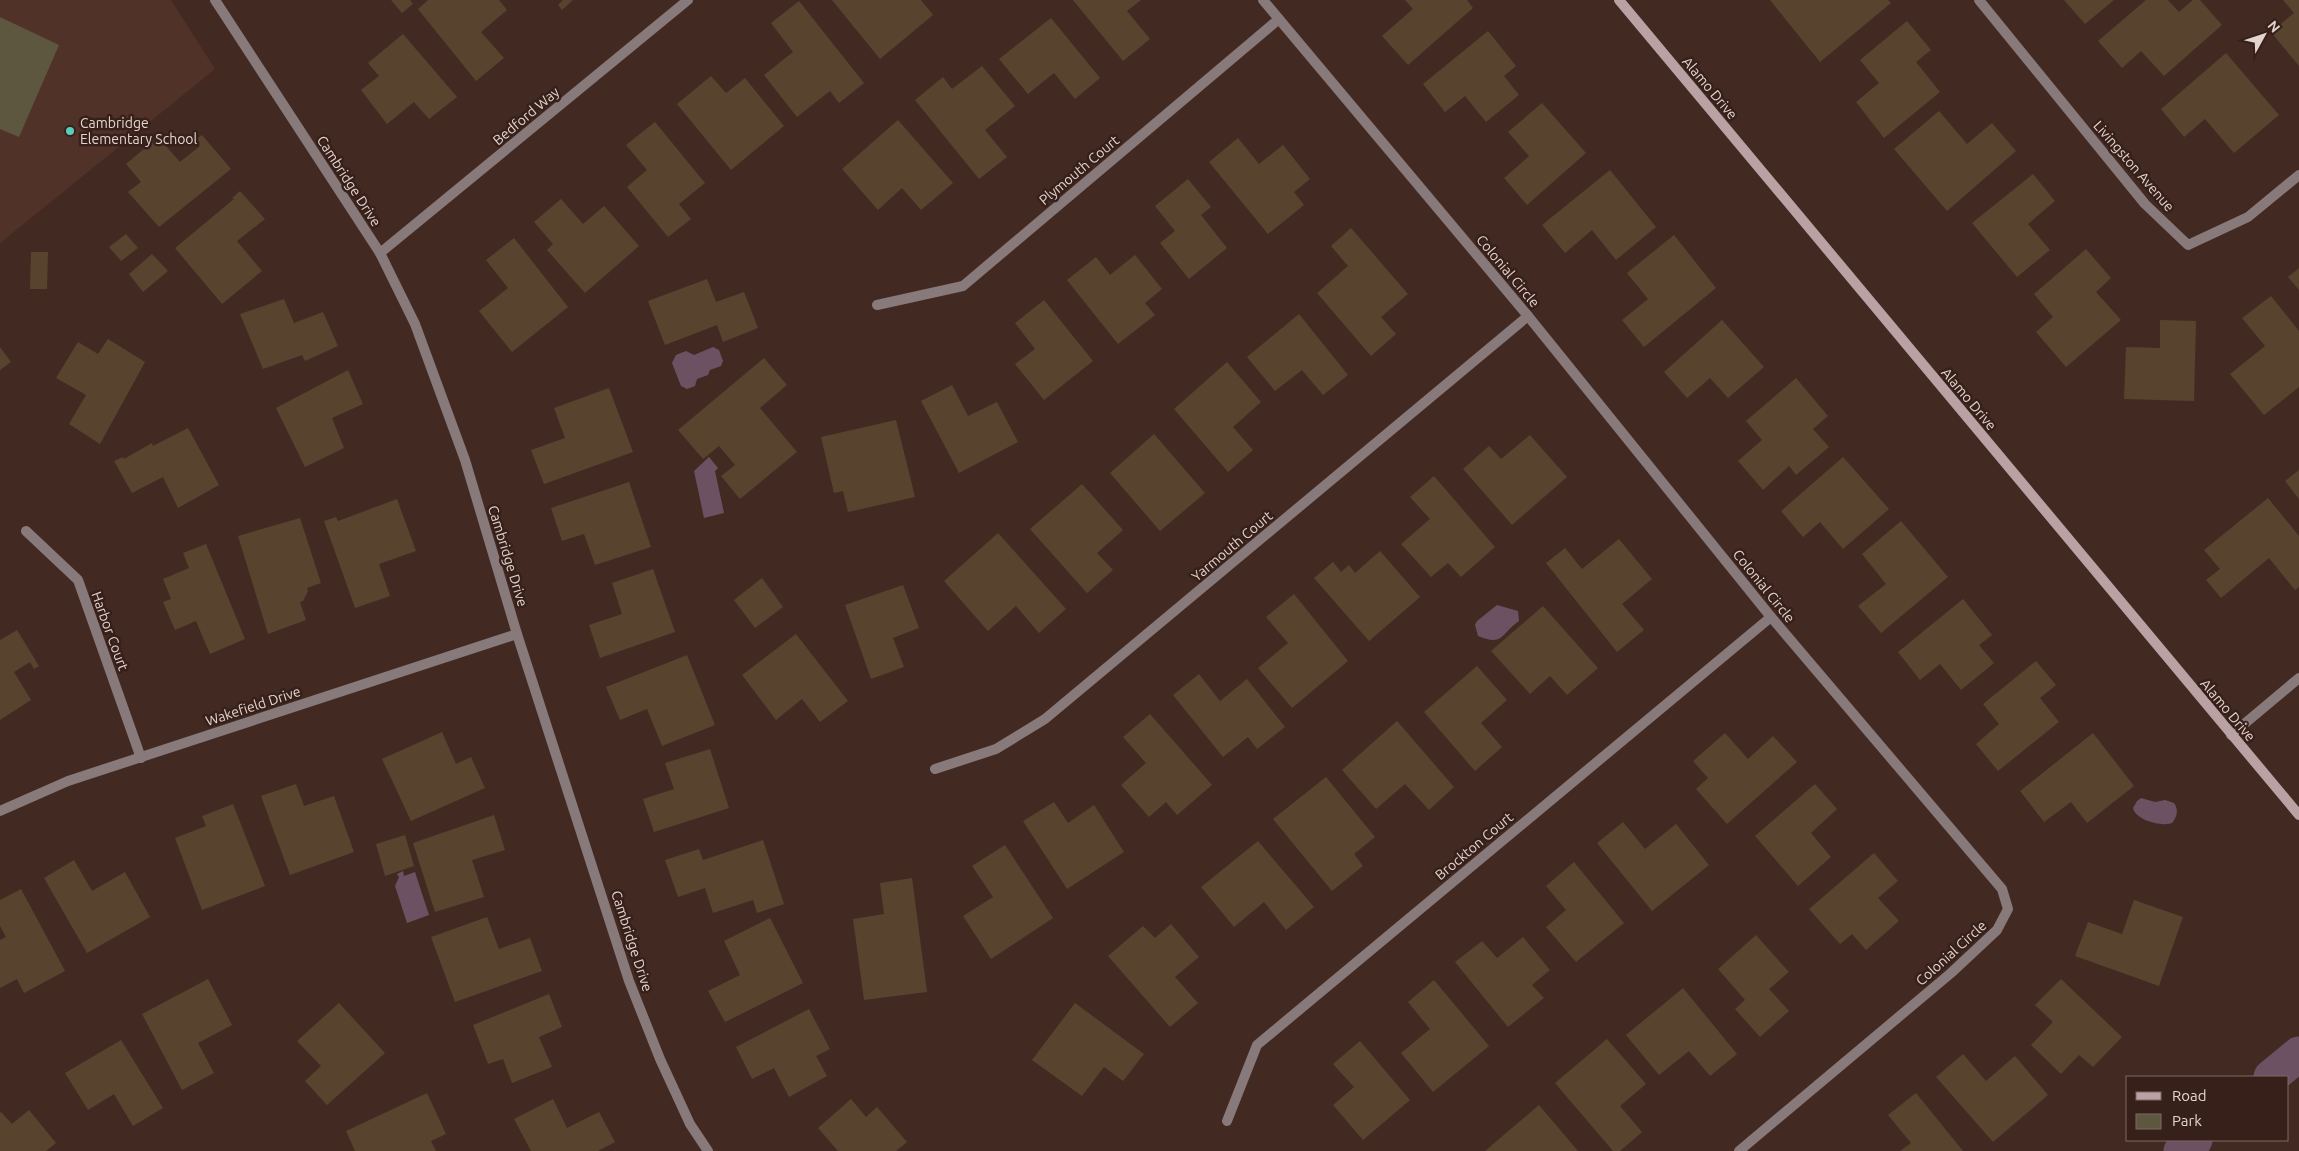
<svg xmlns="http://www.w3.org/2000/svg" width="2299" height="1151" font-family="Ubuntu,sans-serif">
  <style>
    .built { fill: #513229 }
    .green { fill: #5e573f }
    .water { fill: #6c5163 }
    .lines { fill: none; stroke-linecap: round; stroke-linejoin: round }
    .canal { stroke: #6c5163; stroke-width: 35 }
    .building { fill: #58432e }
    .minor { stroke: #88797b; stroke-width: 10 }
    .secondary { stroke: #baa1a4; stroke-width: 10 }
    .poi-dot { fill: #5acebc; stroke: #37201a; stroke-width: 2 }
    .labels { text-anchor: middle; stroke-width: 5; stroke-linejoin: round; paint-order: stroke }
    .street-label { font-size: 14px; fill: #e4d4cf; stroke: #37201a }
    .poi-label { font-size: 14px; fill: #e4d4cf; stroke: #37201a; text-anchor: start }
  </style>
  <rect width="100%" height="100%" fill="#422a23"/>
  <path class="built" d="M0 0H171L215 69 0 243Z"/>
  <path class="green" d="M0 17 59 45 19 137 0 129Z"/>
  <g class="water">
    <path d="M713 347 719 350 723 361 721 366 710 370 708 375 697 379 695 386 687 389 681 386 672 363 676 355 686 351 694 355Z"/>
    <path d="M709 457 718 468 715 471 724 513 704 518 694 471Z"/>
    <path d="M1497 605 1518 611 1519 621C1501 633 1504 647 1478 636L1475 625 1477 621Z"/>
    <path d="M2141 798 2155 802 2165 800 2174 803C2179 810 2177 817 2172 823 2162 827 2135 820 2133 808L2137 801Z"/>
    <path d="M403 871 404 876 415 872 429 915 407 923 395 886 399 877 397 874Z"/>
  </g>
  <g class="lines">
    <g class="canal">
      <path d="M2271 1077 2299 1054"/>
      <path d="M2181 1151 2195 1140"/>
    </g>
  </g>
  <g class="building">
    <path d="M391 0H410L413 4 402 13Z"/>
    <path d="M428 0H499L507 10 481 32 504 58 476 81 418 9Z"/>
    <path d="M563 0H573L562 10 558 5Z"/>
    <path d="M832 0H921L933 15 880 59Z"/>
    <path d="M1073 0H1141L1127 11 1150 39 1123 61Z"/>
    <path d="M1405 0H1467L1473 8 1408 65 1382 36 1413 9Z"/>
    <path d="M1770 0H1888L1891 3 1820 62Z"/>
    <path d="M2064 0H2114L2085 24Z"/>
    <path d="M2146 0H2168L2179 12 2193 0H2200L2222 25 2164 76 2141 51 2122 68 2098 41Z"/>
    <path d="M2283 0H2299V66L2271 32 2294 13Z"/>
    <path d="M799 1 864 83 839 103 830 91 797 117 764 75 793 52 771 23Z"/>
    <path d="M1051 18 1100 78 1075 99 1054 73 1028 94 999 59Z"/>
    <path d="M1907 21 1931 50 1916 62 1940 92 1884 138 1856 102 1879 83 1860 60Z"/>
    <path d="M1488 31 1516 66 1504 76 1519 95 1486 122 1465 96 1445 112 1423 84Z"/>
    <path d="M403 34 457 97 429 119 414 102 387 124 361 90 379 76 368 63Z"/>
    <path d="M2226 53 2279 115 2234 153 2205 119 2184 137 2161 109Z"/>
    <path d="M982 66 1015 106 985 130 1007 157 979 179 915 100 943 77 952 89Z"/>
    <path d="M711 76 726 93 745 78 784 126 731 170 677 104Z"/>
    <path d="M1542 103 1586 153 1527 205 1504 178 1529 156 1508 132Z"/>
    <path d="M1939 111 1967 144 1992 123 2016 151 1947 211 1894 149Z"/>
    <path d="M898 120 953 183 921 210 902 188 878 210 842 169Z"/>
    <path d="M655 122 705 183 679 204 691 219 668 237 627 187 647 170 626 145Z"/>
    <path d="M202 135 231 169 159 227 128 192 141 182 126 164 158 137 180 162 200 146 195 140Z"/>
    <path d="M1238 138 1259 164 1283 145 1310 179 1294 192 1304 205 1268 234 1209 162Z"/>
    <path d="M1610 170 1656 227 1616 260 1592 230 1565 253 1542 225Z"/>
    <path d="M2033 174 2055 201 2028 224 2050 250 2017 277 1972 223Z"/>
    <path d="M1188 179 1211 207 1201 215 1227 248 1189 279 1160 243 1175 231 1155 206Z"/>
    <path d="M240 191 265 219 237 241 262 271 222 304 175 248 234 199 232 198Z"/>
    <path d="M561 199 583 224 604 206 639 246 585 293 547 250 553 244 534 222Z"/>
    <path d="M1351 228 1408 294 1381 317 1396 334 1371 356 1317 293 1348 266 1331 246Z"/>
    <path d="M126 234 138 248 121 261 109 247Z"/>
    <path d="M1674 235 1716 288 1644 347 1622 320 1648 299 1627 273Z"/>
    <path d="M514 238 568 307 512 352 479 311 508 288 486 260Z"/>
    <path d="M2086 249 2111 278 2096 292 2121 320 2066 367 2036 332 2053 317 2034 294Z"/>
    <path d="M31 252H48L47 289H30Z"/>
    <path d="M152 254 168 271 143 292 129 274Z"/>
    <path d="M1135 255 1162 289 1145 303 1155 315 1118 344 1067 280 1096 257 1110 275Z"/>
    <path d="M2299 268V290L2288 277Z"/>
    <path d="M707 279 716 302 744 292 758 328 723 342 717 325 665 345 648 301Z"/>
    <path d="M2271 296 2299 331V387L2264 415 2230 374 2265 346 2242 318Z"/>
    <path d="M284 299 294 323 323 312 338 346 305 361 302 355 263 369 240 314Z"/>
    <path d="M1044 300 1093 361 1044 400 1015 364 1035 349 1015 323Z"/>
    <path d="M1299 314 1348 375 1323 395 1302 370 1275 391 1247 357Z"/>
    <path d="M1722 320 1764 367 1728 398 1710 378 1687 398 1664 372Z"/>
    <path d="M2160 320 2196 321 2194 401 2124 399 2126 347 2160 348Z"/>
    <path d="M108 339 145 362 100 444 69 424 86 395 56 378 78 342 98 354Z"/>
    <path d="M0 347 11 362 0 370Z"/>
    <path d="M764 358 787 385 760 408 797 452 740 499 721 476 735 465 719 446 703 459 678 430Z"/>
    <path d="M1227 362 1261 402 1233 427 1253 450 1228 472 1174 409Z"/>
    <path d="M348 370 363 404 332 418 344 448 305 467 276 408Z"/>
    <path d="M1796 378 1828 416 1813 429 1829 447 1796 475 1789 466 1763 490 1738 461 1762 440 1746 421Z"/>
    <path d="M952 385 968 416 997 402 1018 442 959 473 921 401Z"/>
    <path d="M609 388 633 452 544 484 531 450 565 438 554 408Z"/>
    <path d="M896 420 915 497 848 512 843 491 834 493 821 437Z"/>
    <path d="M188 428 219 485 178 508 163 477 132 493 114 461 123 457 124 459 152 443 153 446Z"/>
    <path d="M1154 434 1205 493 1160 531 1110 473Z"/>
    <path d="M1530 435 1567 477 1512 525 1463 469 1489 446 1501 459Z"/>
    <path d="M1843 457 1889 509 1843 549 1820 522 1803 537 1781 511Z"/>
    <path d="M2299 470V499L2285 481Z"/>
    <path d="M1434 476 1495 547 1461 577 1448 563 1431 577 1401 544 1430 519 1410 497Z"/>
    <path d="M629 482 651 547 595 565 584 534 562 541 551 508Z"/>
    <path d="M1082 484 1123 530 1097 553 1113 570 1087 593 1030 529Z"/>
    <path d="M2268 498 2299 536V587L2295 590 2269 558 2221 598 2206 580 2220 569 2204 550Z"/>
    <path d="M397 499 416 551 379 564 390 596 355 608 324 521 336 517 338 521Z"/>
    <path d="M300 518 321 583 307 588 308 591 303 601 300 602 306 620 268 634 238 536Z"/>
    <path d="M1901 521 1948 577 1881 633 1858 606 1886 584 1862 554Z"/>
    <path d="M998 533 1066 609 1039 633 1016 606 988 631 944 581Z"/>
    <path d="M1619 539 1652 579 1622 604 1644 630 1617 652 1546 563 1565 548 1582 569Z"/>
    <path d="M206 544 245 639 210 654 196 621 175 630 163 602 171 599 163 579 189 568 183 553Z"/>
    <path d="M1380 551 1420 597 1369 641 1314 578 1333 562 1341 572 1349 565 1355 573Z"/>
    <path d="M653 569 675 632 600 658 589 625 622 614 612 583Z"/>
    <path d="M762 578 783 607 755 628 734 600Z"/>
    <path d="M903 585 919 628 893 638 904 667 871 679 845 605Z"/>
    <path d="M1294 594 1348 661 1292 708 1258 668 1288 643 1266 617Z"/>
    <path d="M1963 599 1992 635 1979 645 1994 663 1961 690 1940 664 1920 680 1898 652Z"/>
    <path d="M1543 606 1598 668 1567 695 1550 676 1530 694 1491 651Z"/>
    <path d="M17 630 39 666 34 669 30 662 14 672 31 700 0 720V640Z"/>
    <path d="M796 634 848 701 820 722 802 699 776 720 742 675Z"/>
    <path d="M687 655 715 725 662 746 647 709 620 720 606 687Z"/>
    <path d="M2036 661 2056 685 2040 698 2059 722 1998 771 1976 744 1999 724 1983 704Z"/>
    <path d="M1477 666 1507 700 1481 723 1502 747 1475 771 1424 712Z"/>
    <path d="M1199 674 1220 701 1247 679 1285 727 1257 749 1248 737 1223 757 1173 695Z"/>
    <path d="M1150 714 1212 785 1177 815 1166 802 1149 817 1121 785 1146 763 1123 737Z"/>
    <path d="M1397 721 1454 787 1429 810 1405 784 1376 809 1342 770Z"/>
    <path d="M442 732 456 764 471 757 485 788 411 821 382 759Z"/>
    <path d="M1725 733 1748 759 1773 736 1797 762 1727 824 1696 789 1708 778 1693 761Z"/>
    <path d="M2093 733 2134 786 2087 823 2071 802 2044 822 2020 791Z"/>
    <path d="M710 749 729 808 654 832 643 799 674 789 665 763Z"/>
    <path d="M1326 777 1375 837 1354 854 1363 866 1332 891 1273 819Z"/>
    <path d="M296 784 304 806 334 796 354 852 290 875 261 796Z"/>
    <path d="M1815 784 1837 809 1811 833 1831 857 1798 886 1755 836Z"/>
    <path d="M1054 802 1068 823 1094 805 1124 852 1067 889 1023 821Z"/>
    <path d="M233 804 265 886 202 910 175 838 206 826 202 816Z"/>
    <path d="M494 815 505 850 472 860 484 897 435 912 413 843Z"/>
    <path d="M1623 822 1645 849 1676 824 1709 865 1652 911 1597 843Z"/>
    <path d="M405 835 414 866 385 876 376 844Z"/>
    <path d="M763 840 784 904 757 913 753 900 713 913 705 888 678 897 665 860 699 849 703 860Z"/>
    <path d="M1258 841 1314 907 1286 930 1264 902 1234 927 1201 887Z"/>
    <path d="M1005 845 1053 918 991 959 963 916 993 897 972 866Z"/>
    <path d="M1874 853 1898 881 1878 898 1899 921 1866 950 1852 934 1840 944 1809 909Z"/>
    <path d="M74 860 92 891 125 872 150 917 87 953 44 878Z"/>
    <path d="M1574 862 1624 923 1576 962 1546 927 1566 910 1546 886Z"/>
    <path d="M912 878 927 992 864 1000 853 919 884 914 880 883Z"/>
    <path d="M21 889 65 971 24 993 17 979 0 988V940L6 937 0 926V900Z"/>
    <path d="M2134 900 2183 917 2159 986 2075 956 2088 922 2122 934Z"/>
    <path d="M487 917 499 949 530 938 542 971 455 1002 431 937Z"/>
    <path d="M770 918 803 983 725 1022 708 991 740 975 724 941Z"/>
    <path d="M1171 924 1199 957 1175 977 1198 1003 1170 1027 1108 956 1143 926 1155 938Z"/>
    <path d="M1756 935 1789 972 1769 989 1789 1011 1760 1037 1735 1009 1745 1000 1718 969Z"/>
    <path d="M1523 937 1550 970 1532 985 1544 998 1508 1027 1455 962 1482 941 1497 958Z"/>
    <path d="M208 979 232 1025 198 1043 214 1073 182 1090 142 1014Z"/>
    <path d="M2061 979 2122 1037 2093 1067 2079 1055 2061 1074 2031 1045 2053 1022 2035 1005Z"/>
    <path d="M1434 980 1489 1046 1433 1092 1401 1053 1430 1029 1408 1002Z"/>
    <path d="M1683 988 1737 1054 1710 1076 1689 1051 1659 1075 1626 1035Z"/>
    <path d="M549 994 562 1027 539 1037 552 1067 512 1083 503 1059 488 1064 473 1025Z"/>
    <path d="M339 1003 385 1053 327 1105 305 1081 321 1066 297 1041Z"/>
    <path d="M1075 1003 1144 1054 1123 1081 1104 1067 1082 1096 1032 1060Z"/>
    <path d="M809 1009 830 1049 816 1056 827 1076 789 1097 774 1068 752 1079 736 1047Z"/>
    <path d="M1607 1039 1646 1084 1620 1106 1642 1132 1620 1151H1613L1555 1083Z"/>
    <path d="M121 1040 163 1108 133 1126 114 1094 88 1110 65 1073Z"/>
    <path d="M1360 1041 1410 1100 1363 1140 1333 1105 1354 1087 1333 1064Z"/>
    <path d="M1963 1054 1986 1081 2015 1056 2048 1095 1993 1142 1936 1077Z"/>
    <path d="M427 1093 446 1134 431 1141 436 1151H355L346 1131Z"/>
    <path d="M1916 1093 1963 1151H1900L1911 1143 1888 1115Z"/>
    <path d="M553 1099 567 1128 599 1112 615 1142 598 1151H531L514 1119Z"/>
    <path d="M851 1099 866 1117 877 1107 907 1142 896 1151H838L818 1128Z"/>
    <path d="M1539 1105 1578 1151H1485Z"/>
    <path d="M29 1110 56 1143 46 1151H0V1113L1 1112 12 1124Z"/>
  </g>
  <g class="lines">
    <g class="minor">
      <path d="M215 0 380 253 415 324 465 460 517 634 629 981 660 1059 690 1124 708 1151"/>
      <path d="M1263 0 1528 316 1771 617 2002 889 2008 909 1997 930 1951 973 1739 1151"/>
      <path d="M1979 0 2145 204 2188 245 2248 217 2299 175"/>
      <path d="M380 253 688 0"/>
      <path d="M877 305 963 286 1279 19"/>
      <path d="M26 531 78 580 141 758"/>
      <path d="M2231 735 2299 678"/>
      <path d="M935 769 996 749 1045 719 1528 316"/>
      <path d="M0 811 68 781 517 634"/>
      <path d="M1227 1121 1257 1045 1771 617"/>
    </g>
    <path class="secondary" d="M1619 0 2299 815"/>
  </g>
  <circle class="poi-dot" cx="70" cy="131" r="5"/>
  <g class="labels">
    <g class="street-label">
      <text transform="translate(1710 88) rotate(50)" y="5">Alamo Drive</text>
      <text transform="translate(526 116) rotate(-40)" y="5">Bedford Way</text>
      <text transform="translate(2134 166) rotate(49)" y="5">Livingston Avenue</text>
      <text transform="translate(1079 170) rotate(-40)" y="5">Plymouth Court</text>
      <text transform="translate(349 181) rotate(57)" y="5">Cambridge Drive</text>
      <text transform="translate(1508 271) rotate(50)" y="5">Colonial Circle</text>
      <text transform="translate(1969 399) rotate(50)" y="5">Alamo Drive</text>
      <text transform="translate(1232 546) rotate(-40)" y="5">Yarmouth Court</text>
      <text transform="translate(508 556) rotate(73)" y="5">Cambridge Drive</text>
      <text transform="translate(1764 586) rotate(51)" y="5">Colonial Circle</text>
      <text transform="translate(110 631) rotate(70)" y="5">Harbor Court</text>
      <text transform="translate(253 706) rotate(-18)" y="5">Wakefield Drive</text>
      <text transform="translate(2228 710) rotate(50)" y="5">Alamo Drive</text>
      <text transform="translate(1474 846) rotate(-40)" y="5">Brockton Court</text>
      <text transform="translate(632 941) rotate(72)" y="5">Cambridge Drive</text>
      <text transform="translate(1951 953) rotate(-42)" y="5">Colonial Circle</text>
    </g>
    <g class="poi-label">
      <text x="80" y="128">Cambridge<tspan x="80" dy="16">Elementary School</tspan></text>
    </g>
  </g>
  <rect x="2126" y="1076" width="162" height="65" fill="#37201a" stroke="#7c6862"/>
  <rect x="2136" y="1092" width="25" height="8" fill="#baa1a4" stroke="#7c6862"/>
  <text x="2172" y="1101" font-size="15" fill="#e4d4cf">Road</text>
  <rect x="2136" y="1114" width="25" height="15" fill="#5e573f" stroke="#7c6862"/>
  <text x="2172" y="1126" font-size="15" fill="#e4d4cf">Park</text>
  <g transform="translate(2264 35) rotate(50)" stroke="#37201a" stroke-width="4" paint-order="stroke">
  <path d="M0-4L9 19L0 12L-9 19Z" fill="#e4d4cf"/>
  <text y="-8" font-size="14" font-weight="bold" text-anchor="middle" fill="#e4d4cf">N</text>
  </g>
</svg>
